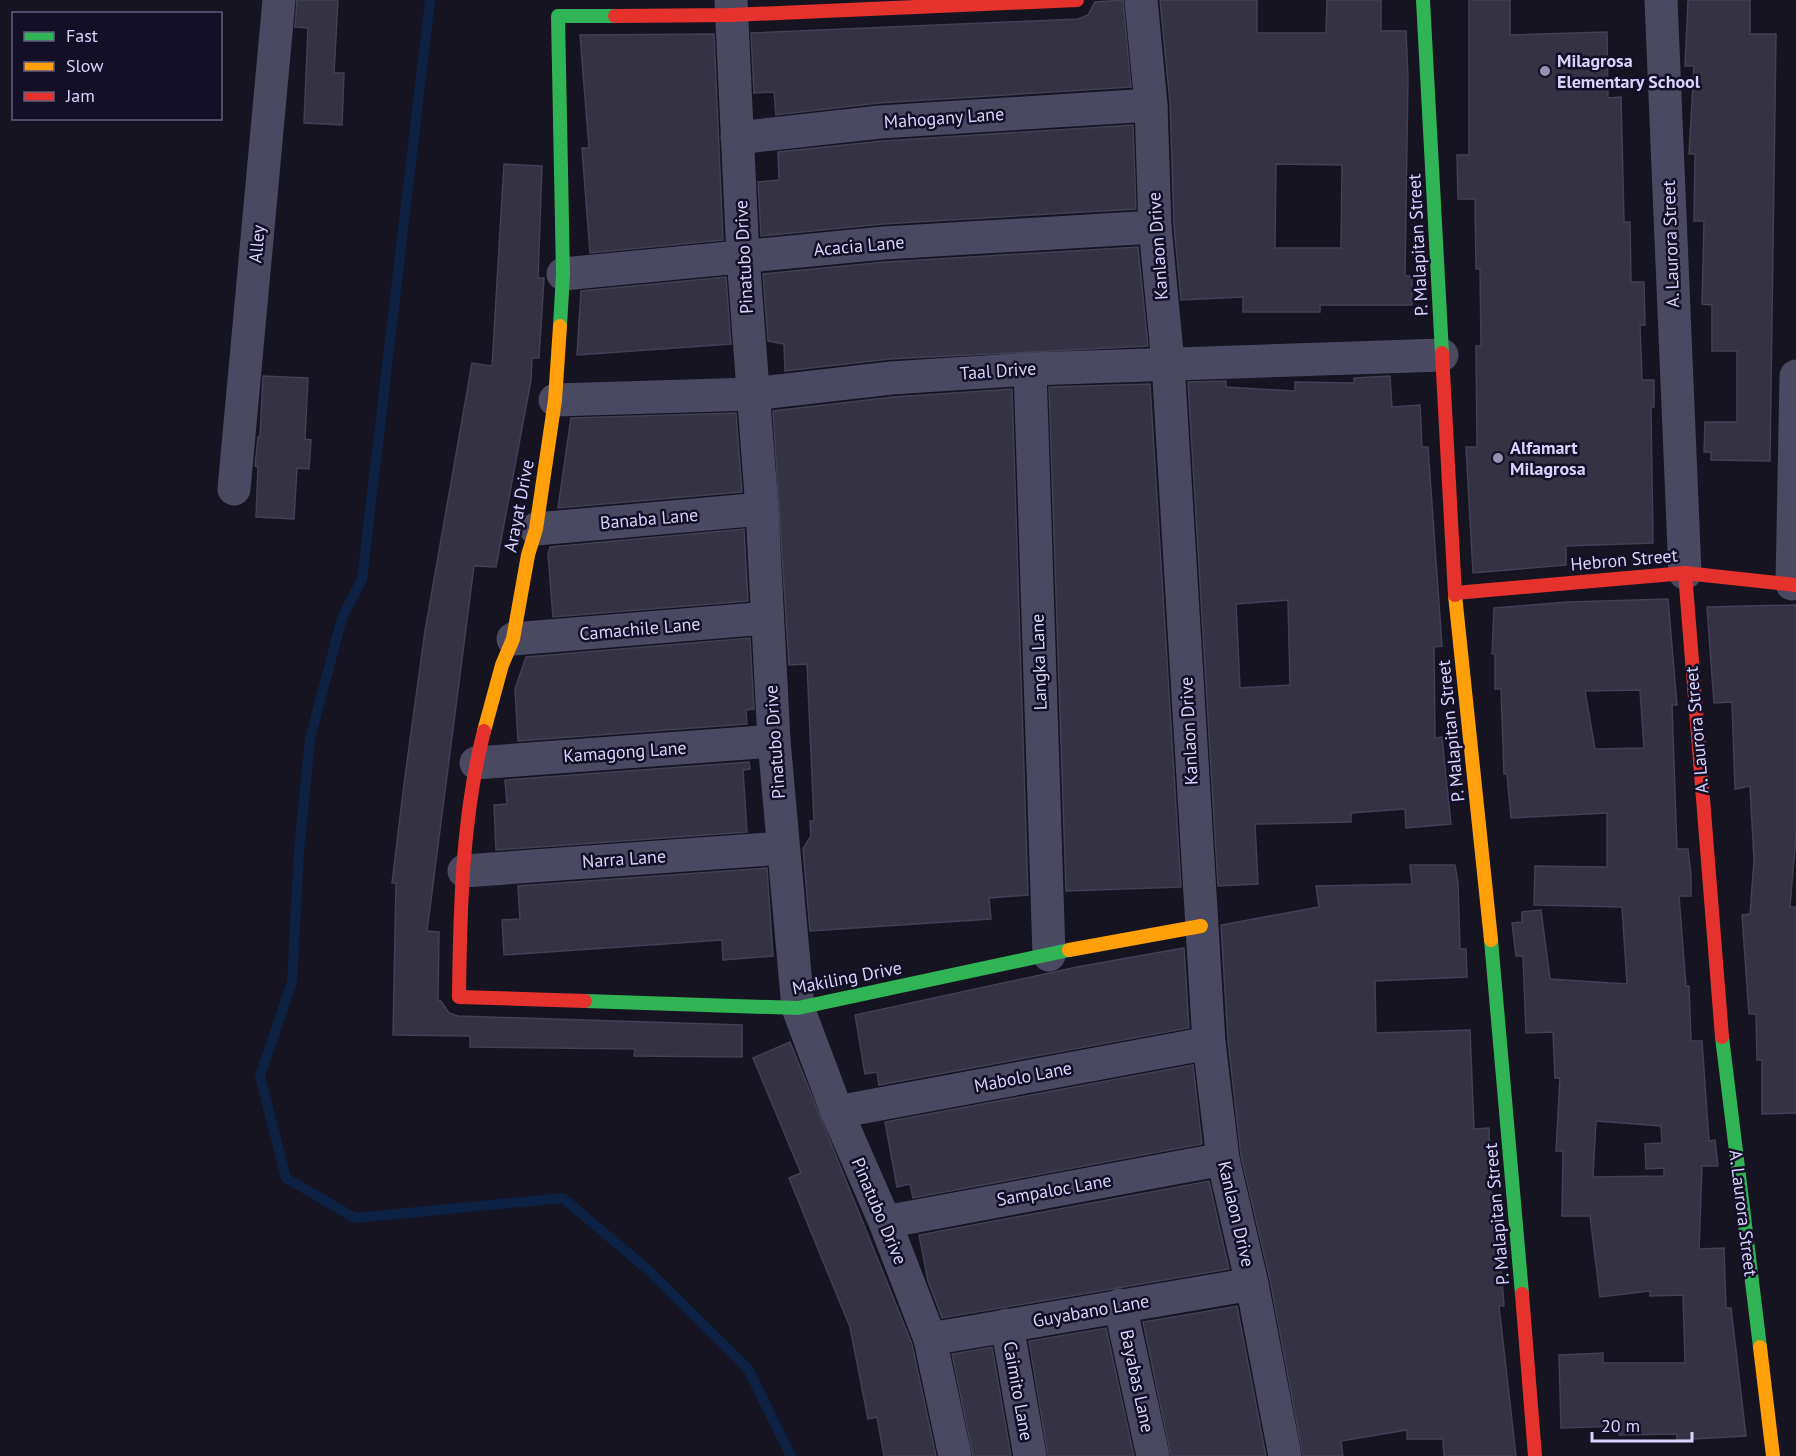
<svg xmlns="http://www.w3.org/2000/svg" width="1796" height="1456" font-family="'PT Sans',sans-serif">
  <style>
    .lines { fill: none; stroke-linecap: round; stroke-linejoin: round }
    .stream { stroke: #0d2144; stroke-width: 10 }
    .building { fill: #343243; stroke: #433f54; stroke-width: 1.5; fill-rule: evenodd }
    .street { stroke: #4a4962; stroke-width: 33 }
    .fast { stroke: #30b455; stroke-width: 14 }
    .slow { stroke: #ff9f0a; stroke-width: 14 }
    .jam { stroke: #e5322d; stroke-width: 14 }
    .poi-dot { fill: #9591b1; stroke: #130f26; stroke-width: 2 }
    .labels { text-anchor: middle; stroke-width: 5; stroke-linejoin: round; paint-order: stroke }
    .poi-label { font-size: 18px; font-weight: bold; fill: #d9d4ff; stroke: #130f26; text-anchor: start }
    .street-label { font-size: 18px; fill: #d9d4ff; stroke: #130f26 }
  </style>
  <rect width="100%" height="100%" fill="#161421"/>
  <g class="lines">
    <path class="stream" d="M430 0 362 579 342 618 310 739 299 851 292 982 260 1076 286 1178 355 1218 563 1198 646 1268 748 1369 791 1456"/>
  </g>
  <g class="building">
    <path d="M297 0H338L334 73H344L342 125 304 123 308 28 295 27Z"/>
    <path d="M1123 0 1131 87 879 103 776 115 774 92 754 93 751 33 1078 19 1088 15 1095 2Z"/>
    <path d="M1160 0H1257V33H1326L1327 0H1381V31H1406L1408 77 1405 276H1412V305H1320V312H1243V297L1181 300 1174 226 1170 103ZM1276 164 1342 165 1341 248H1275Z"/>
    <path d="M1469 0H1510V35L1607 32 1608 98 1621 97 1624 222H1630L1631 282H1644L1645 325H1640L1642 380H1654V407H1651L1653 543 1566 546V565L1473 573 1466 447H1477L1476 346H1481L1480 269H1476L1475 199H1458L1457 155H1469Z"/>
    <path d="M1688 0H1750V34H1776L1770 461 1711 460V452H1704L1705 422H1737V351H1712V305L1702 304 1704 221H1694L1695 154H1689L1694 66H1685Z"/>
    <path d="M714 34 723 240 590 253 582 148H589L580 35Z"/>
    <path d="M1133 125 1136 209 883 224 761 236 758 182 779 180 778 152 882 141Z"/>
    <path d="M504 164 542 166 538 278H544L539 358H532L531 380 496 567 474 566 427 931 439 932 438 1001H441L449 1013 458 1016 742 1025V1057L634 1056 635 1049 470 1047V1036L393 1035 396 883H392L404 784 425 631 472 363 492 366Z"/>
    <path d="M1138 247 1148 346 890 359 785 371 784 344 768 341 763 274 885 262Z"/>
    <path d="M726 277 731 344 577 355 581 291Z"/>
    <path d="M263 376 308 378 305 439 311 440 309 469 297 468 294 519 256 517 258 467 255 466 258 437H260Z"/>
    <path d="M1390 376 1392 407 1420 405 1422 447H1428L1442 646 1434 647 1435 738 1442 737 1451 824 1406 828 1405 809 1351 813V822L1255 824 1258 884 1218 886 1188 382 1226 381V387L1295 391V382L1354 383V378ZM1288 600 1290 685 1240 688 1236 604Z"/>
    <path d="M1150 384 1181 887 1066 891 1049 387Z"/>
    <path d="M1012 389 1028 895 989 898 991 919 810 931 803 849 811 836 810 821H814L807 664 789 665 773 411 893 397Z"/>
    <path d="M736 413 742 492 558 508 571 418Z"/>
    <path d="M744 529 748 601 553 617 548 554 550 547Z"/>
    <path d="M1668 599 1677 705H1672L1677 849H1688L1691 875V896H1679L1686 986H1689L1691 1041H1702L1709 1141 1715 1140 1718 1166H1702L1699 1249 1724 1248 1726 1308H1731L1746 1436 1677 1440V1434L1619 1435V1426L1561 1428 1559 1355 1603 1353V1363H1685L1683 1295 1650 1296V1291L1600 1297 1590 1216H1562L1563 1151H1556L1560 1078H1555L1553 1032 1526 1033 1523 956H1516L1512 923 1522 922V912L1541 910 1550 979 1627 984 1622 907 1534 905 1535 866 1607 867V813L1511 818 1507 774H1504L1501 689H1495V654H1492L1494 608 1568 602ZM1640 690 1644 748 1595 749 1585 691ZM1596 1121 1661 1126 1662 1143 1645 1144 1646 1169 1664 1168V1176L1593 1177Z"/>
    <path d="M1796 605V835L1790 907H1796V1113L1762 1114V1060H1757L1756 1014H1749L1742 915 1750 914 1754 860 1750 786 1735 789 1732 702 1714 703 1707 607Z"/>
    <path d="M750 638 754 709 746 710 747 724 518 741 515 689 526 657Z"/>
    <path d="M749 762 750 769 743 770 747 832 496 850 494 805 507 804 505 780Z"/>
    <path d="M1410 865H1455L1458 883 1460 949H1466L1467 977 1375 981 1376 1033 1470 1030 1474 1129 1489 1128 1492 1229H1498L1504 1306H1499L1516 1456H1444L1443 1439H1407V1430L1341 1441 1343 1456H1303L1270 1280 1241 1156 1228 1041 1221 925 1319 907 1316 886 1412 884Z"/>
    <path d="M767 868 773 956 723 960 722 940 504 955 502 920 520 919 518 886Z"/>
    <path d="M1184 948 1189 1028 879 1085 877 1072 865 1074 855 1015 1077 967Z"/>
    <path d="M790 1042 912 1344 936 1456H884L877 1417 868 1419 850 1327 789 1178 801 1173 753 1058Z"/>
    <path d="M1193 1065 1202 1144 913 1198 910 1184 897 1187 885 1122Z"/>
    <path d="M1209 1181 1229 1269 942 1318 928 1281 919 1235Z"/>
    <path d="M1237 1306 1266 1456H1171L1143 1322Z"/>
    <path d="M1106 1328 1134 1456H1048L1029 1341Z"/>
    <path d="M992 1347 1011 1456H973L952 1354Z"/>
  </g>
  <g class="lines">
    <g class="street">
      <path d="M731 0 743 257 762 509 774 741 798 1008 837 1112 885 1222 930 1339 955 1456"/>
      <path d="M1141 0 1151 105 1155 227 1168 363 1209 1043 1223 1159 1252 1284 1285 1456"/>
      <path d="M1661 0 1685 573"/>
      <path d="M737 138 880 122 1151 105"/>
      <path d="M563 274 884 243 1155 227"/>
      <path d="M1030 369 1049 955"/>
      <path d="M555 400 753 394 891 378 1030 369 1442 355"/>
      <path d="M234 489 279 0"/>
      <path d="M536 529 762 509"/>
      <path d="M1792 584 1796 376"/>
      <path d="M513 639 767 618"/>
      <path d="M476 763 774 741"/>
      <path d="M464 871 783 848"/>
      <path d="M837 1112 1209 1043"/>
      <path d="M885 1222 1223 1159"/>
      <path d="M1120 1305 1153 1456"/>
      <path d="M1007 1325 1030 1456"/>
      <path d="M930 1339 1252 1284"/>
    </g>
    <g class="fast">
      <path d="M1423 0 1442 353"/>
      <path d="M560 326 563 274 558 16H615"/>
      <path d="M1491 940 1522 1294"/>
      <path d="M585 1001 798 1008 1069 950"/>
      <path d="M1722 1037 1760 1347"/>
    </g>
    <g class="slow">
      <path d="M1455 595 1491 940"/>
      <path d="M484 731 502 665 513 639 528 555 536 529 555 400 560 326"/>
      <path d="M1069 950 1201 926"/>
      <path d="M1760 1347 1773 1456"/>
    </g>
    <g class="jam">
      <path d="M615 16 731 15 1077 0"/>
      <path d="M1442 353 1455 595"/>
      <path d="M1685 573 1722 1037"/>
      <path d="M1455 593 1685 573 1796 585"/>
      <path d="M484 731C462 817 460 909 459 997L585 1001"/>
      <path d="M1522 1294 1535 1456"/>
    </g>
  </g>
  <g class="poi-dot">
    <circle cx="1545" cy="71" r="6"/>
    <circle cx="1498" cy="458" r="6"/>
  </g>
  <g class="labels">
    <g class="poi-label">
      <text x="1557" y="67">Milagrosa<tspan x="1557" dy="21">Elementary School</tspan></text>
      <text x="1510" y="454">Alfamart<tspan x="1510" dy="21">Milagrosa</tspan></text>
    </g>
    <g class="street-label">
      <text transform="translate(944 118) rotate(-4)" y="6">Mahogany Lane</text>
      <text transform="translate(257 244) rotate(-85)" y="6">Alley</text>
      <text transform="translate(1671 244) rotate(-92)" y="6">A. Laurora Street</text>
      <text transform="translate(1418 245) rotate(-93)" y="6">P. Malapitan Street</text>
      <text transform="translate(859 246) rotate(-5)" y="6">Acacia Lane</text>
      <text transform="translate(1158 246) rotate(-94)" y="6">Kanlaon Drive</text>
      <text transform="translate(744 257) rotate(-93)" y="6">Pinatubo Drive</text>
      <text transform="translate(998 371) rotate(-4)" y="6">Taal Drive</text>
      <text transform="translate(519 506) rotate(-79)" y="6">Arayat Drive</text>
      <text transform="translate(649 519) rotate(-5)" y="6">Banaba Lane</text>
      <text transform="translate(1624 560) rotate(-5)" y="6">Hebron Street</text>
      <text transform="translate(640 629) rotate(-5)" y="6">Camachile Lane</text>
      <text transform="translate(1039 662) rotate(-92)" y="6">Langka Lane</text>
      <text transform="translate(1697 730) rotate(-95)" y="6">A. Laurora Street</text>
      <text transform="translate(1189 731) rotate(-93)" y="6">Kanlaon Drive</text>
      <text transform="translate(1451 731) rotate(-96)" y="6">P. Malapitan Street</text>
      <text transform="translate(775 742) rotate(-94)" y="6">Pinatubo Drive</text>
      <text transform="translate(625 752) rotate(-4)" y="6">Kamagong Lane</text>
      <text transform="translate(624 859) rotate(-4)" y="6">Narra Lane</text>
      <text transform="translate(847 978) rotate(-11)" y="6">Makiling Drive</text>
      <text transform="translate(1023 1077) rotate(-11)" y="6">Mabolo Lane</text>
      <text transform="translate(1054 1190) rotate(-10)" y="6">Sampaloc Lane</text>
      <text transform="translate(879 1211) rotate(67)" y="6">Pinatubo Drive</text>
      <text transform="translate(1743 1213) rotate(83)" y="6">A. Laurora Street</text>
      <text transform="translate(1236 1214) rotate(77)" y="6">Kanlaon Drive</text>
      <text transform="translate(1497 1214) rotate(-95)" y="6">P. Malapitan Street</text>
      <text transform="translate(1091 1311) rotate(-10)" y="6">Guyabano Lane</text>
      <text transform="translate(1137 1381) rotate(78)" y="6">Bayabas Lane</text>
      <text transform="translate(1018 1391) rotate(80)" y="6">Caimito Lane</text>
    </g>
  </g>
  <rect x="12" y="12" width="210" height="108" fill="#130f26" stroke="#625e7d" stroke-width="1.5"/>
  <rect x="24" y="32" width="30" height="9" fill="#30b455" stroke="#625e7d" stroke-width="1.5"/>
  <text x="66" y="42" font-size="18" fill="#d9d4ff">Fast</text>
  <rect x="24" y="62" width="30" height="9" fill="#ff9f0a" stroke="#625e7d" stroke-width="1.5"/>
  <text x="66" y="72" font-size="18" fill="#d9d4ff">Slow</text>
  <rect x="24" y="92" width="30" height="9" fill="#e5322d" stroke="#625e7d" stroke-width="1.5"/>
  <text x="66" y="102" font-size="18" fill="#d9d4ff">Jam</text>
  <path d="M1592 1432v9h100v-9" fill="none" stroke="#d9d4ff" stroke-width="3"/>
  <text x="1601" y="1432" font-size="18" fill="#d9d4ff" stroke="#130f26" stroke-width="4.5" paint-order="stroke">20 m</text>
</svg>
